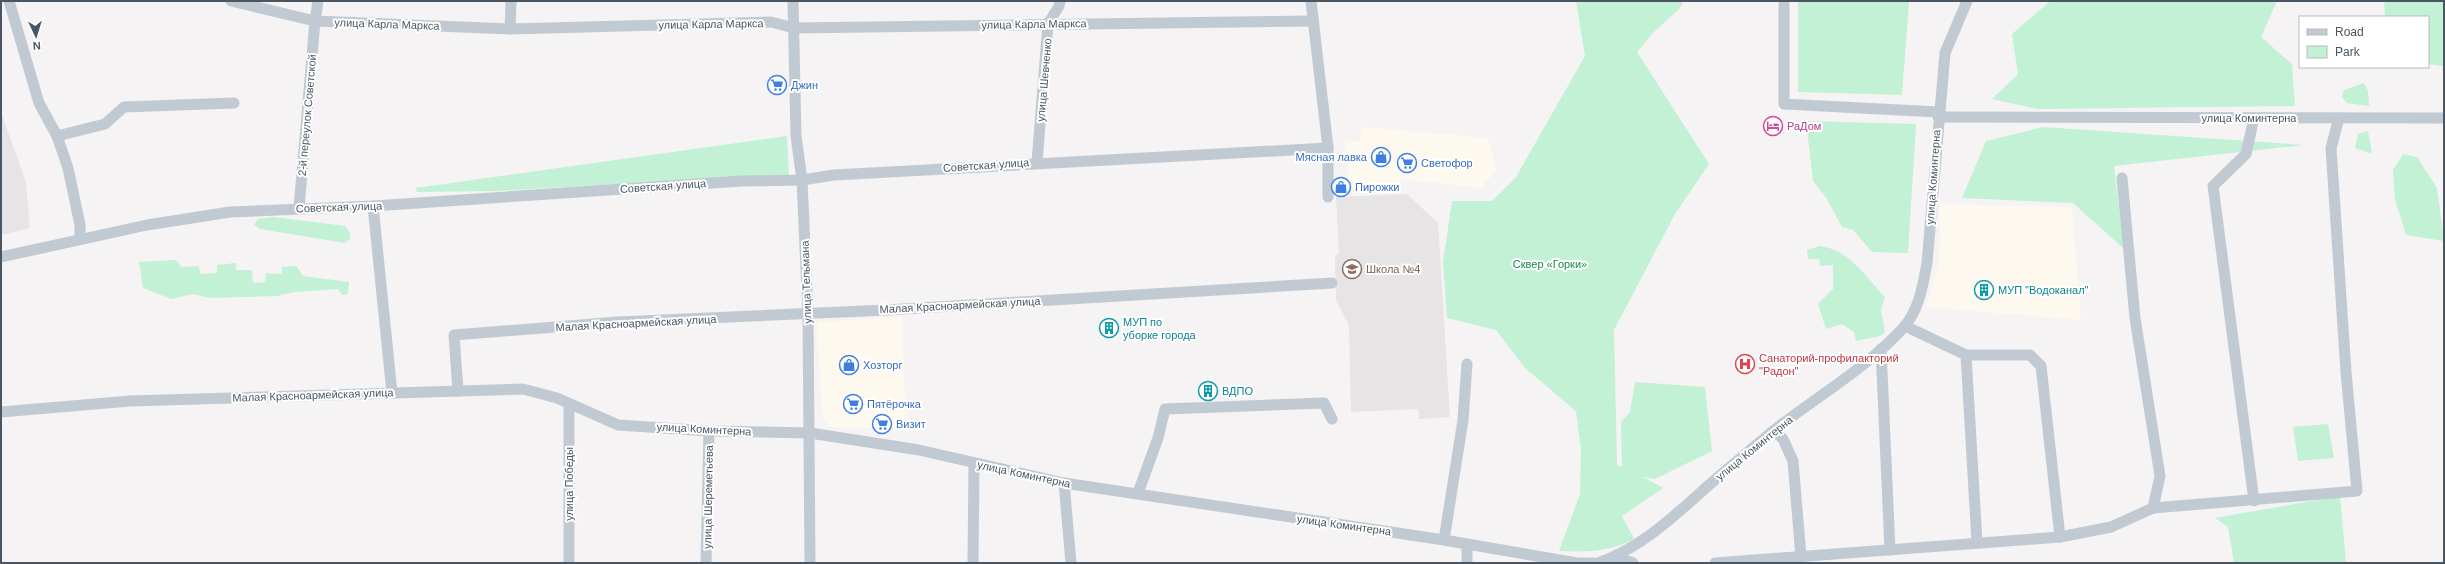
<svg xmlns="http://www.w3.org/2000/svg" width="2445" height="564" font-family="Arial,sans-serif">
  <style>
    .commercial { fill: #fdf9ef }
    .education { fill: #e6e4e5 }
    .green { fill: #c3f1d5 }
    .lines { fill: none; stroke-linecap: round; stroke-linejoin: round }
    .minor { stroke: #c1cad2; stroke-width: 11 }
    .labels { text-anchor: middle; stroke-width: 4; stroke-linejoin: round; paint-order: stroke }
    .street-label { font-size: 11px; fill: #4a5661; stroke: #fff }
    .shop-label { font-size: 11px; fill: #366cbe; stroke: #fff; text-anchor: start }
    .hotel-label { font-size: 11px; fill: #b23c85; stroke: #fff; text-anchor: start }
    .park-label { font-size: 11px; fill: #17864f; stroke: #fff }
    .education-label { font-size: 11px; fill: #785e54; stroke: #fff; text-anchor: start }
    .culture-label { font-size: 11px; fill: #0d838f; stroke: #fff; text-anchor: start }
    .health-label { font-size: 11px; fill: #be3a42; stroke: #fff; text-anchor: start }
  </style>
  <rect width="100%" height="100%" fill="#f5f3f3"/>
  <g class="commercial">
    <path d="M1362 127 1488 138 1497 170 1481 188 1401 179 1400 188 1349 191 1345 141H1360Z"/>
    <path d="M1940 204 2072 207 2081 320 1926 307 1939 265Z"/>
    <path d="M902 317 906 429 829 427 822 417 817 322Z"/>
  </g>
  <g class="education">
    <path d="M1 112 26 182 30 228 1 235Z"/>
    <path d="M1407 194 1438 223 1450 417 1419 419 1418 409 1351 412 1349 326 1336 300 1335 258 1339 253 1336 197Z"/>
  </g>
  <g class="green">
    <path d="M1576 1H1683L1680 8 1653 33 1637 52 1709 164 1675 214 1614 330 1617 465 1622 467 1621 422 1630 412 1635 382 1705 387 1712 451 1655 479 1643 477 1663 488 1622 516 1634 539C1610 552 1586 552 1559 551L1580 494 1581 450 1576 411 1525 368 1496 330 1447 318 1443 262 1452 201H1492L1516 177 1585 56Z"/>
    <path d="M1798 1H1909L1902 95 1798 92Z"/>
    <path d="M2050 1H2277L2261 37 2292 64 2295 106 2038 109 1992 99 2018 74 2012 34Z"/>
    <path d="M2384 1H2444V66L2428 64V17H2385Z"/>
    <path d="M2364 83 2368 91 2369 106 2347 103 2342 97 2344 90Z"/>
    <path d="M1806 121 1916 124 1908 253 1872 252 1853 230 1842 227 1827 199 1813 181Z"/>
    <path d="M2043 127 2305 145 2114 166 2124 249 2073 203 1962 198 1986 141Z"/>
    <path d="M2368 131 2372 154 2355 148 2358 134Z"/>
    <path d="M787 136 789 175 495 191 417 192 416 188Z"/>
    <path d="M2403 154 2417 157 2437 188 2444 241 2406 235 2395 199 2393 170Z"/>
    <path d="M273 217 345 226 350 233V239L345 243 333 241 260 229 254 225 258 219Z"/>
    <path d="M1820 246C1852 251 1864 276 1885 297L1881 309 1885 332 1880 336 1856 341 1854 332 1842 324 1826 329 1818 304 1833 289V265L1820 266 1819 259H1808L1807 250Z"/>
    <path d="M176 260 181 267 199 266 200 274 217 273V265L236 263V270H252L253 283 265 282 266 273 282 274V267L296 266 303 276 349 282 348 294 342 295 338 289 294 292 277 296 210 298 193 294 171 299 143 288 139 262Z"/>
    <path d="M2328 424 2334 458 2298 461 2293 427Z"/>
    <path d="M2340 496 2346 563H2234L2228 527 2215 518Z"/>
  </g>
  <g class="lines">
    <g class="minor">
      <path d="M9 1 39 103 57 136 68 168 80 225V239"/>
      <path d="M231 1 315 21 510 29 771 22 794 28 1313 21"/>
      <path d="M793 1 796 136 802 180 808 314 810 563"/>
      <path d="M1311 1 1328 148V197"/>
      <path d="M1784 1V104L1938 112"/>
      <path d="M510 29 511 1"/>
      <path d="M1938 117 2444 118"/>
      <path d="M57 136 105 124 124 107 234 103"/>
      <path d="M1037 162 1048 24 1059 6 1060 1"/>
      <path d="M2122 178 2135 318 2160 476 2153 508"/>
      <path d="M373 206 392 393"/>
      <path d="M299 208 315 21 318 1"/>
      <path d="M1 257 147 225 230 212 373 206 742 181 802 180 834 175 1328 148"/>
      <path d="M1905 326 1966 355 1977 542"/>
      <path d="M1881 349 1890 550"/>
      <path d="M1966 355H2030L2041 366 2060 537"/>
      <path d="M458 391 454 335 618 322 887 310 1332 283"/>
      <path d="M1 412 130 401 523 389 557 398 618 425 709 431 810 433 919 450 1064 483 1444 540 1577 563H1594"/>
      <path d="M1774 431 1783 439 1793 461 1801 557"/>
      <path d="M1064 483 1071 563"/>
      <path d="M1138 493 1158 438 1165 409 1324 403 1332 419"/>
      <path d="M2254 501 2213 186 2246 154 2254 118"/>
      <path d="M1444 540 1463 420 1467 364"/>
      <path d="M1467 545V563"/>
      <path d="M1616 557 1633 563"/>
      <path d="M569 563V405"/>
      <path d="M706 563 709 431"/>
      <path d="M973 563 974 463"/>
      <path d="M1598 563C1646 546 1680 510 1717 478 1736 462 1755 446 1773 431 1816 397 1867 368 1904 327 1919 310 1923 285 1927 263L1945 53 1967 1"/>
      <path d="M1715 563 2060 537 2111 527 2153 508 2357 491 2346 372 2331 148 2339 118"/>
    </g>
  </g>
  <defs>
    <symbol id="supermarket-ring" viewBox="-11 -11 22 22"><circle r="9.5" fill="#fff" stroke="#3f7fe0" stroke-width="1.5"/><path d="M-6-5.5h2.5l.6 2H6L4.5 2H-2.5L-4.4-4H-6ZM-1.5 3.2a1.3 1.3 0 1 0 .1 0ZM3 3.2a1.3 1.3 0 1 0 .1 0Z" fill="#3f7fe0"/></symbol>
    <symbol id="hotel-ring" viewBox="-11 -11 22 22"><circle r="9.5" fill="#fff" stroke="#d1479c" stroke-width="1.5"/><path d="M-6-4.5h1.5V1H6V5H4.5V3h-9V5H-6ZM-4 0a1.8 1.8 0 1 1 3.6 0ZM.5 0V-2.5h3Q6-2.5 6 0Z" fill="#d1479c"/></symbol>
    <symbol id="shop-ring" viewBox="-11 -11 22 22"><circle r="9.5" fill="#fff" stroke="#3f7fe0" stroke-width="1.5"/><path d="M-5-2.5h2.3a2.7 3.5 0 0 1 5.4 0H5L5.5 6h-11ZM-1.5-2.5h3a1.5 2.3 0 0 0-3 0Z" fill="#3f7fe0"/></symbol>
    <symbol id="school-ring" viewBox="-11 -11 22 22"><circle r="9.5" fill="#fff" stroke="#8d6e63" stroke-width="1.5"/><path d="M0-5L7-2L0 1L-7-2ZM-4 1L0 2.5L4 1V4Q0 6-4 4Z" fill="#8d6e63"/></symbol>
    <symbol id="building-ring" viewBox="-11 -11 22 22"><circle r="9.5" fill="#fff" stroke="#0f9aa8" stroke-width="1.5"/><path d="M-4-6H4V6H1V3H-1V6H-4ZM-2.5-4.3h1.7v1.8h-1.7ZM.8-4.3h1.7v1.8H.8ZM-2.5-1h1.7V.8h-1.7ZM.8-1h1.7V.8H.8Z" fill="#0f9aa8"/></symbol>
    <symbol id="hospital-ring" viewBox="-11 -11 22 22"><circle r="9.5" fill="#fff" stroke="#e0444e" stroke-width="1.5"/><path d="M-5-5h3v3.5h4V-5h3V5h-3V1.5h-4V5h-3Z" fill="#e0444e"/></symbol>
  </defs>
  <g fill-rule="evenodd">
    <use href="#supermarket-ring" x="766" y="74" width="22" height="22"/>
    <use href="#hotel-ring" x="1762" y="115" width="22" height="22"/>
    <use href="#shop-ring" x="1370" y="146" width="22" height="22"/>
    <use href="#supermarket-ring" x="1396" y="152" width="22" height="22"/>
    <use href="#shop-ring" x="1330" y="176" width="22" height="22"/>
    <use href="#school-ring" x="1341" y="258" width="22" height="22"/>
    <use href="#building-ring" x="1973" y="279" width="22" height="22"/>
    <use href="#building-ring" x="1098" y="317" width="22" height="22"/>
    <use href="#hospital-ring" x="1734" y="353" width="22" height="22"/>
    <use href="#shop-ring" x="838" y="354" width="22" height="22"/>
    <use href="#building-ring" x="1197" y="380" width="22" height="22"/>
    <use href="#supermarket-ring" x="842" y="393" width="22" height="22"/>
    <use href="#supermarket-ring" x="871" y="413" width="22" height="22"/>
  </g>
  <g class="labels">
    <g class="street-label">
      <text transform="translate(387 24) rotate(2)" y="4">улица Карла Маркса</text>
      <text transform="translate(711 24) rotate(-1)" y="4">улица Карла Маркса</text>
      <text transform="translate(1034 24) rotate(-1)" y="4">улица Карла Маркса</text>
      <text transform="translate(1044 80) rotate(-85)" y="4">улица Шевченко</text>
      <text transform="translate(307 115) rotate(-85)" y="4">2-й переулок Советской</text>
      <text x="2249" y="122">улица Коминтерна</text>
      <text transform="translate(986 165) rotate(-4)" y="4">Советская улица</text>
      <text transform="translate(1933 177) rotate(-86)" y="4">улица Коминтерна</text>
      <text transform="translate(663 186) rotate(-4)" y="4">Советская улица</text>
      <text transform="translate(339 207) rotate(-2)" y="4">Советская улица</text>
      <text transform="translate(806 282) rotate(-92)" y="4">улица Тельмана</text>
      <text transform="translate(960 305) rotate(-3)" y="4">Малая Красноармейская улица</text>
      <text transform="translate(636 323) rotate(-3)" y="4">Малая Красноармейская улица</text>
      <text transform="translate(313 395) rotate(-2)" y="4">Малая Красноармейская улица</text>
      <text transform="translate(704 429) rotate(3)" y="4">улица Коминтерна</text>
      <text transform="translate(1754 448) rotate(-39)" y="4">улица Коминтерна</text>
      <text transform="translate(1024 474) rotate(12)" y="4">улица Коминтерна</text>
      <text transform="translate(569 484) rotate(-90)" y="4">улица Победы</text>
      <text transform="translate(708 497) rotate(-89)" y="4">улица Шереметьева</text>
      <text transform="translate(1344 525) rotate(8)" y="4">улица Коминтерна</text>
    </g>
    <g class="shop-label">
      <text x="791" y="89">Джин</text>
      <text x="1367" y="161" text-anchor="end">Мясная лавка</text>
      <text x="1421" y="167">Светофор</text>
      <text x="1355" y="191">Пирожки</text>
      <text x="863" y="369">Хозторг</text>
      <text x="867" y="408">Пятёрочка</text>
      <text x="896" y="428">Визит</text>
    </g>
    <g class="hotel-label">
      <text x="1787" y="130">РаДом</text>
    </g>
    <g class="park-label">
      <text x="1550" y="268">Сквер «Горки»</text>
    </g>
    <g class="education-label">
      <text x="1366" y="273">Школа №4</text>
    </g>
    <g class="culture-label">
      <text x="1998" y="294">МУП "Водоканал"</text>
      <text x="1123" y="326">МУП по<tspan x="1123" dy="13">уборке города</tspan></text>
      <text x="1222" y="395">ВДПО</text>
    </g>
    <g class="health-label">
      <text x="1759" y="362">Санаторий-профилакторий<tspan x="1759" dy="13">"Радон"</tspan></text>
    </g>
  </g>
  <rect width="2445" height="564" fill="none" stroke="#4a5661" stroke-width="4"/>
  <rect x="2299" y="16" width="130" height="52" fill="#ffffff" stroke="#b7bbc0"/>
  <rect x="2307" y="29" width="20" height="6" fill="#c1cad2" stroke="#b7bbc0"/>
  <text x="2335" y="36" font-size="12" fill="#4a5661">Road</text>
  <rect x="2307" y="46" width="20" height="12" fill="#c3f1d5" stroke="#b7bbc0"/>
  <text x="2335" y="56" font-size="12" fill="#4a5661">Park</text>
  <g transform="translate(36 36) rotate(176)" stroke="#ffffff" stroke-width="3" paint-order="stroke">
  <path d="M0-3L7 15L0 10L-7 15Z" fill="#4a5661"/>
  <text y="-6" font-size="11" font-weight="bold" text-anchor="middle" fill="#4a5661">N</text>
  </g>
</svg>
